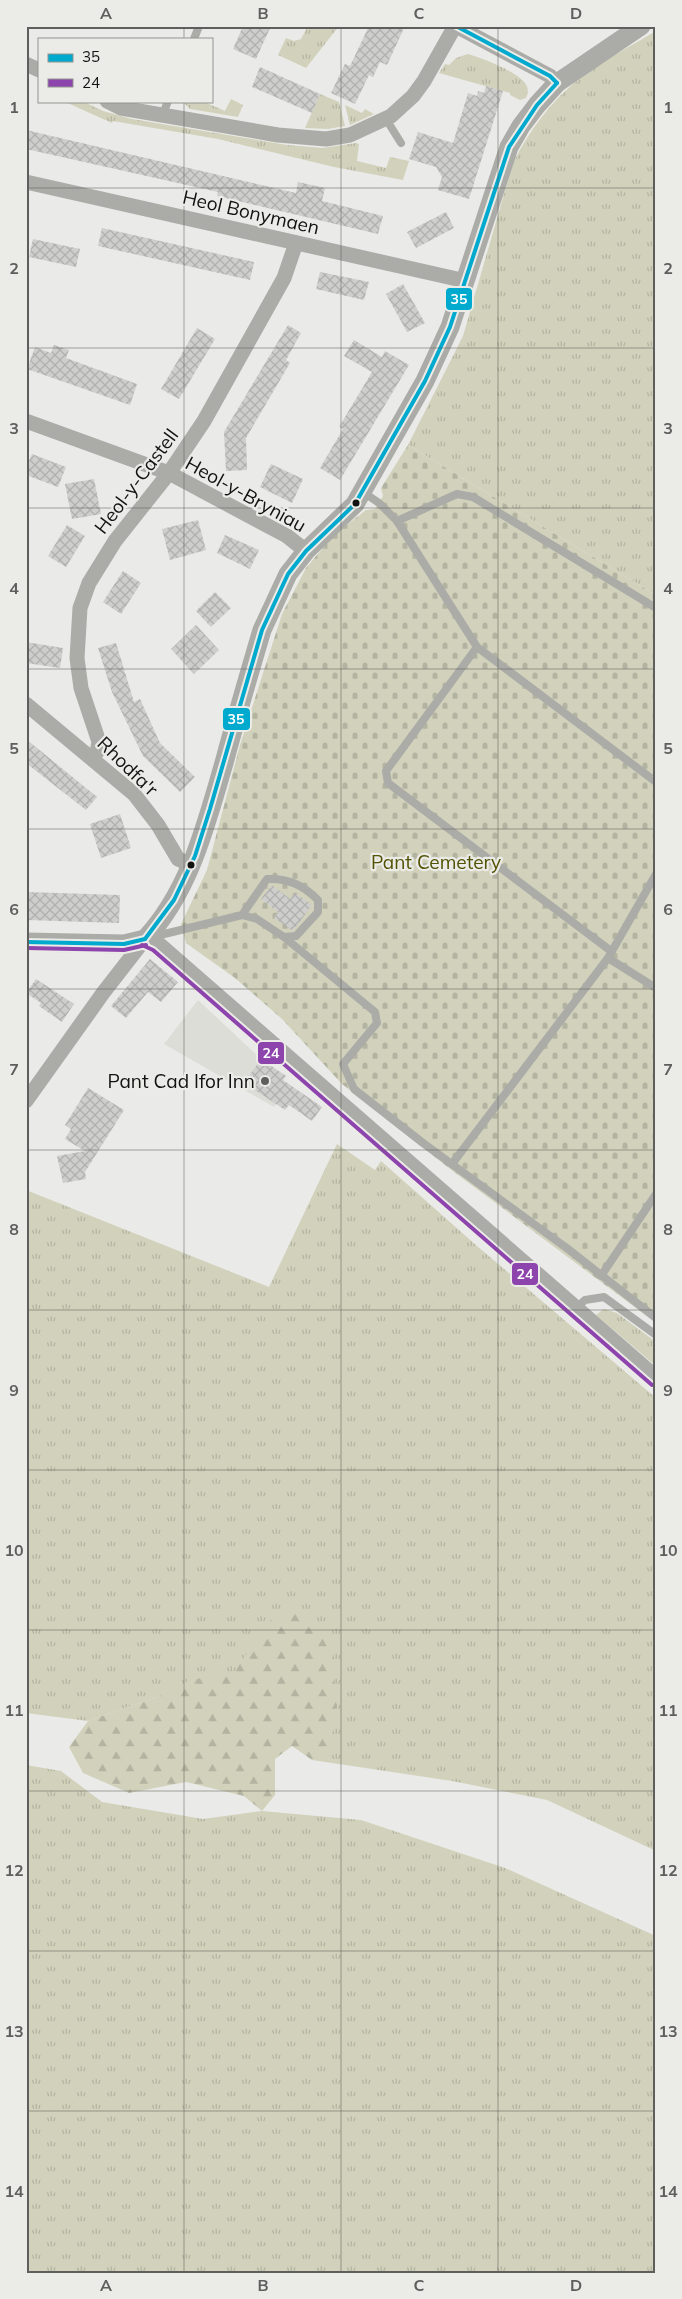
<svg xmlns="http://www.w3.org/2000/svg" width="682" height="2299" font-family="Mulish,sans-serif">
  <style>
    .built { fill: #dcddd6 }
    .grass { fill: url(#grass-tufts) }
    .forest { fill: url(#forest-firs) }
    .cemetery { fill: url(#cemetery-stones) }
    .building { fill: url(#building-cross-hatch) }
    .lines { fill: none; stroke-linecap: round; stroke-linejoin: round }
    .service { stroke: #abaca7; stroke-width: 8 }
    .minor { stroke: #abaca7; stroke-width: 15 }
    .tertiary { stroke: #abaca7; stroke-width: 19 }
    .bus-1-casing { stroke: #ebebe7; stroke-width: 8 }
    .bus-2-casing { stroke: #ebebe7; stroke-width: 8 }
    .bus-1 { stroke: #00a9ce; stroke-width: 4 }
    .bus-2 { stroke: #8e44ad; stroke-width: 4 }
    .grid { fill: none; stroke: #5e5e5c; stroke-width: 1; stroke-opacity: 0.55 }
    .bus-dot { fill: #121211; stroke: #ebebe7; stroke-width: 2 }
    .poi-dot { fill: #5e5e5c; stroke: #ebebe7; stroke-width: 2 }
    .labels { text-anchor: middle; stroke-width: 4.5; stroke-linejoin: round; paint-order: stroke }
    .street-label { font-size: 19px; fill: #121211; stroke: #ebebe7 }
    .park-label { font-size: 19px; fill: #525204; stroke: #ebebe7 }
    .poi-label { font-size: 19px; fill: #121211; stroke: #ebebe7; text-anchor: end }
    .line-badge { stroke: #ebebe7; stroke-width: 2 }
    .badge-label { font-size: 14px; text-anchor: middle; font-weight: bold; fill: #fff }
    .neatline { fill: none; stroke: #5e5e5c; stroke-width: 2 }
    .grid-label { font-size: 16px; text-anchor: middle; font-weight: bold; fill: #5e5e5c }
  </style>
  <defs>
    <pattern id="grass-tufts" width="24" height="20" patternUnits="userSpaceOnUse" patternTransform="scale(1.25)"><rect width="24" height="20" fill="#d2d2bc"/><path d="M3 7l-1-3M5 7V3M7 7l1-3M15 17l-1-3M17 17v-4M19 17l1-3" fill="none" stroke="#b3b3a1"/></pattern>
    <pattern id="forest-firs" width="22" height="20" patternUnits="userSpaceOnUse" patternTransform="scale(1.25)"><rect width="22" height="20" fill="#d2d2bc"/><path d="M5 1l3.5 6h-7zM16 11l3.5 6h-7z" fill="#b3b3a1"/></pattern>
    <pattern id="cemetery-stones" width="16" height="16" patternUnits="userSpaceOnUse" patternTransform="scale(1.25)"><rect width="16" height="16" fill="#d2d2bc"/><path d="M2 7V4a2 2 0 0 1 4 0v3zM10 15v-3a2 2 0 0 1 4 0v3z" fill="#b3b3a1"/></pattern>
    <pattern id="building-cross-hatch" width="8" height="8" patternUnits="userSpaceOnUse" patternTransform="scale(1.25)"><rect width="8" height="8" fill="#cececc"/><path d="M0 0l8 8M0 8l8-8" fill="none" stroke="#b0b0ae"/></pattern>
  </defs>
  <rect width="100%" height="100%" fill="#eaeae8"/>
  <path class="built" d="M198 1000 261 1059 286 1076 283 1080 290 1085 274 1107 164 1044Z"/>
  <g class="grass">
    <path d="M308 26H339L306 68 278 55 286 38 294 41 301 39Z"/>
    <path d="M656 31V595L408 445 463 336 513 163C529 131 552 100 580 78 603 60 631 46 656 31Z"/>
    <path d="M468 54C484 59 514 70 525 83 529 88 528 93 526 98L520 100 510 95V93L439 73 445 64 449 65 456 58Z"/>
    <path d="M320 94 339 102 345 126 328 129 305 128Z"/>
    <path d="M231 99 243 105 238 117 190 109 182 101H202L225 111Z"/>
    <path d="M63 101H82L103 111 132 119 287 145 323 148 356 143 359 144 357 161 386 168 390 157 409 161 403 180 334 167 218 139 113 121 112 123Z"/>
    <path d="M345 105 362 113 365 109 374 114 350 125Z"/>
    <path d="M337 1144 375 1170 381 1161 477 1246 656 1398V1851L547 1800 452 1781 312 1760 283 1726 160 1696 88 1721 26 1713V1190L269 1287Z"/>
    <path d="M604 1309 617 1313 656 1342V1366L596 1315Z"/>
    <path d="M26 1765 61 1771 102 1802 203 1819 262 1811 361 1820 505 1868 656 1936V2273H26Z"/>
  </g>
  <path class="forest" d="M278 1610 311 1611 332 1645 337 1714 329 1747 312 1760 292 1746 275 1759V1795L262 1811 244 1796 186 1782 129 1793 83 1773 69 1747 88 1721 160 1696 190 1680 233 1673Z"/>
  <path class="cemetery" d="M408 445 656 595V1323L454 1172 342 1084 282 1019 235 978 186 943 181 924 207 870 240 745 282 614 306 568 334 535 366 510 375 509 383 496 381 488Z"/>
  <g class="building">
    <path d="M243 26H271L256 59 233 49Z"/>
    <path d="M369 26H405L387 65 380 62 373 77 369 75 355 104 331 93 345 64 350 66Z"/>
    <path d="M260 67 320 94 312 113 252 87Z"/>
    <path d="M486 86 503 91 469 199 438 190 442 177 436 167 409 159 418 132 453 143 468 93 477 96 478 91 484 93Z"/>
    <path d="M26 130 296 193 298 182 325 188 322 201 383 216 378 234 217 196 218 192 26 149Z"/>
    <path d="M446 212 454 228 416 248 407 232Z"/>
    <path d="M102 228 254 262 250 280 98 246Z"/>
    <path d="M33 239 80 249 76 267 29 257Z"/>
    <path d="M320 272 369 282 364 300 316 289Z"/>
    <path d="M403 284 425 323 407 332 386 294Z"/>
    <path d="M288 325 301 333 286 360 290 363 246 438 247 470 226 471 224 432Z"/>
    <path d="M197 328 215 339 179 399 161 389Z"/>
    <path d="M354 340 382 357 385 351 409 365 340 480 320 468 343 429 339 427 372 372 344 356Z"/>
    <path d="M54 345 69 350 66 358 137 384 130 405 27 369 35 347 51 353Z"/>
    <path d="M32 454 66 467 58 487 26 475V468Z"/>
    <path d="M271 464 303 479 292 503 260 487Z"/>
    <path d="M94 479 101 514 72 519 65 484Z"/>
    <path d="M198 520 206 550 170 560 162 529Z"/>
    <path d="M67 525 85 536 66 567 48 556Z"/>
    <path d="M225 535 259 550 250 569 217 553Z"/>
    <path d="M123 571 141 583 121 614 103 602Z"/>
    <path d="M215 592 231 608 211 627 196 611Z"/>
    <path d="M196 625 219 650 194 674 171 649Z"/>
    <path d="M26 642 63 648 60 668 26 663Z"/>
    <path d="M116 643 134 702 140 699 160 743 195 777 180 792 143 756 112 692 98 648Z"/>
    <path d="M26 739 97 797 86 810 26 763Z"/>
    <path d="M120 814 131 848 101 858 90 824Z"/>
    <path d="M272 885 290 899 295 893 312 905 293 931 274 918 278 912 261 899Z"/>
    <path d="M26 892 120 895 119 923 26 920Z"/>
    <path d="M150 959 178 982 161 1002 148 992 126 1018 111 1006Z"/>
    <path d="M36 979 74 1004 62 1022 39 1006 41 1003 26 993Z"/>
    <path d="M261 1059 286 1076 283 1080 322 1107 312 1121 289 1105 285 1110 244 1083Z"/>
    <path d="M88 1088 124 1110 85 1172 86 1179 63 1183 57 1156 85 1151 65 1139 71 1129 65 1125Z"/>
  </g>
  <g class="lines">
    <g class="service">
      <path d="M194 39 199 26"/>
      <path d="M163 114 168 101"/>
      <path d="M386 119 401 143"/>
      <path d="M363 492 379 503 397 521 477 647 656 782"/>
      <path d="M397 521 457 494 473 497 656 608"/>
      <path d="M477 647 386 771 388 783 611 951"/>
      <path d="M152 937 242 915 267 879C288 878 303 885 318 900V912L296 936 284 937 257 919 242 915"/>
      <path d="M284 937 375 1012 377 1023 343 1064 354 1089 423 1143 568 1249 656 1318"/>
      <path d="M608 958 656 988"/>
      <path d="M452 1164 608 958 656 874"/>
      <path d="M601 1276 656 1194"/>
      <path d="M576 1308 585 1300 604 1297 656 1335"/>
    </g>
    <g class="minor">
      <path d="M456 26 550 76 557 83"/>
      <path d="M26 64 39 70"/>
      <path d="M107 101 121 108 278 135 326 139 350 135 391 116 413 96 424 81 455 26"/>
      <path d="M26 182 466 281"/>
      <path d="M26 421 169 473 287 536 306 551"/>
      <path d="M26 704 134 794 158 825 178 859 191 865"/>
      <path d="M93 757 97 752 99 742 81 688 77 658 80 608 89 583 115 541 169 473 204 421 284 278 296 243"/>
      <path d="M26 1101 103 993 145 939"/>
    </g>
    <g class="tertiary">
      <path d="M145 939C190 891 206 824 224 763 236 718 249 674 262 630L288 574 306 551 355 504 425 381 450 327 509 147 521 126 537 105 557 83 641 26"/>
      <path d="M145 939 157 945 656 1380"/>
      <path d="M26 942 124 944 145 939"/>
    </g>
    <defs>
      <g id="bus-1">
        <path d="M456 26 550 76 557 83"/>
        <path d="M145 939 174 900 195 856 210 809 262 630 288 574 306 551 355 504 425 381 450 327 509 147 537 105 557 83"/>
        <path d="M26 942 124 944 145 939"/>
      </g>
      <g id="bus-2">
        <path d="M142 945 153 950 652 1385"/>
        <path d="M26 948 124 950 146 945"/>
      </g>
    </defs>
    <use href="#bus-1" class="bus-1-casing"/>
    <use href="#bus-2" class="bus-2-casing"/>
    <use href="#bus-1" class="bus-1"/>
    <use href="#bus-2" class="bus-2"/>
  </g>
  <path class="grid" d="M184 26V39M341 26V2273M498 26V2273M184 101V2273M26 188H656M26 348H656M26 508H656M26 669H656M26 829H656M26 989H656M26 1150H656M26 1310H656M26 1470H656M26 1630H656M26 1791H656M26 1951H656M26 2111H656"/>
  <g class="bus-dot">
    <circle cx="356" cy="503" r="4.5"/>
    <circle cx="191" cy="865" r="4.5"/>
  </g>
  <circle class="poi-dot" cx="265" cy="1081" r="5"/>
  <g class="labels">
    <g class="street-label">
      <text transform="translate(251 212) rotate(13)" y="7">Heol Bonymaen</text>
      <text transform="translate(136 481) rotate(-53)" y="7">Heol-y-Castell</text>
      <text transform="translate(246 494) rotate(29)" y="7">Heol-y-Bryniau</text>
      <text transform="translate(128 766) rotate(44)" y="7">Rhodfa'r</text>
    </g>
    <g class="park-label">
      <text x="436" y="869">Pant Cemetery</text>
    </g>
    <g class="poi-label">
      <text x="255" y="1088">Pant Cad Ifor Inn</text>
    </g>
  </g>
  <g class="line-badge">
    <rect x="445" y="287" width="28" height="24" rx="5" fill="#00a9ce"/>
    <rect x="222" y="707" width="29" height="24" rx="5" fill="#00a9ce"/>
    <rect x="257" y="1041" width="28" height="24" rx="5" fill="#8e44ad"/>
    <rect x="511" y="1262" width="28" height="24" rx="5" fill="#8e44ad"/>
  </g>
  <g class="badge-label">
    <text x="459" y="304">35</text>
    <text x="236" y="724">35</text>
    <text x="271" y="1058">24</text>
    <text x="525" y="1279">24</text>
  </g>
  <rect width="682" height="2299" fill="none" stroke="#ebebe7" stroke-width="55"/>
  <rect x="38" y="38" width="175" height="65" fill="#ebebe7" stroke="#949491"/>
  <rect x="48" y="54" width="25" height="8" fill="#00a9ce" stroke="#949491"/>
  <text x="82" y="62" font-size="15" fill="#121211">35</text>
  <rect x="48" y="79" width="25" height="8" fill="#8e44ad" stroke="#949491"/>
  <text x="82" y="88" font-size="15" fill="#121211">24</text>
  <rect x="28" y="28" width="626" height="2244" class="neatline"/>
  <g class="grid-label">
    <text x="106" y="19">A</text>
    <text x="263" y="19">B</text>
    <text x="419" y="19">C</text>
    <text x="576" y="19">D</text>
    <text x="14" y="113">1</text>
    <text x="668" y="113">1</text>
    <text x="14" y="274">2</text>
    <text x="668" y="274">2</text>
    <text x="14" y="434">3</text>
    <text x="668" y="434">3</text>
    <text x="14" y="594">4</text>
    <text x="668" y="594">4</text>
    <text x="14" y="754">5</text>
    <text x="668" y="754">5</text>
    <text x="14" y="915">6</text>
    <text x="668" y="915">6</text>
    <text x="14" y="1075">7</text>
    <text x="668" y="1075">7</text>
    <text x="14" y="1235">8</text>
    <text x="668" y="1235">8</text>
    <text x="14" y="1396">9</text>
    <text x="668" y="1396">9</text>
    <text x="14" y="1556">10</text>
    <text x="668" y="1556">10</text>
    <text x="14" y="1716">11</text>
    <text x="668" y="1716">11</text>
    <text x="14" y="1876">12</text>
    <text x="668" y="1876">12</text>
    <text x="14" y="2037">13</text>
    <text x="668" y="2037">13</text>
    <text x="14" y="2197">14</text>
    <text x="668" y="2197">14</text>
    <text x="106" y="2291">A</text>
    <text x="263" y="2291">B</text>
    <text x="419" y="2291">C</text>
    <text x="576" y="2291">D</text>
  </g>
</svg>
